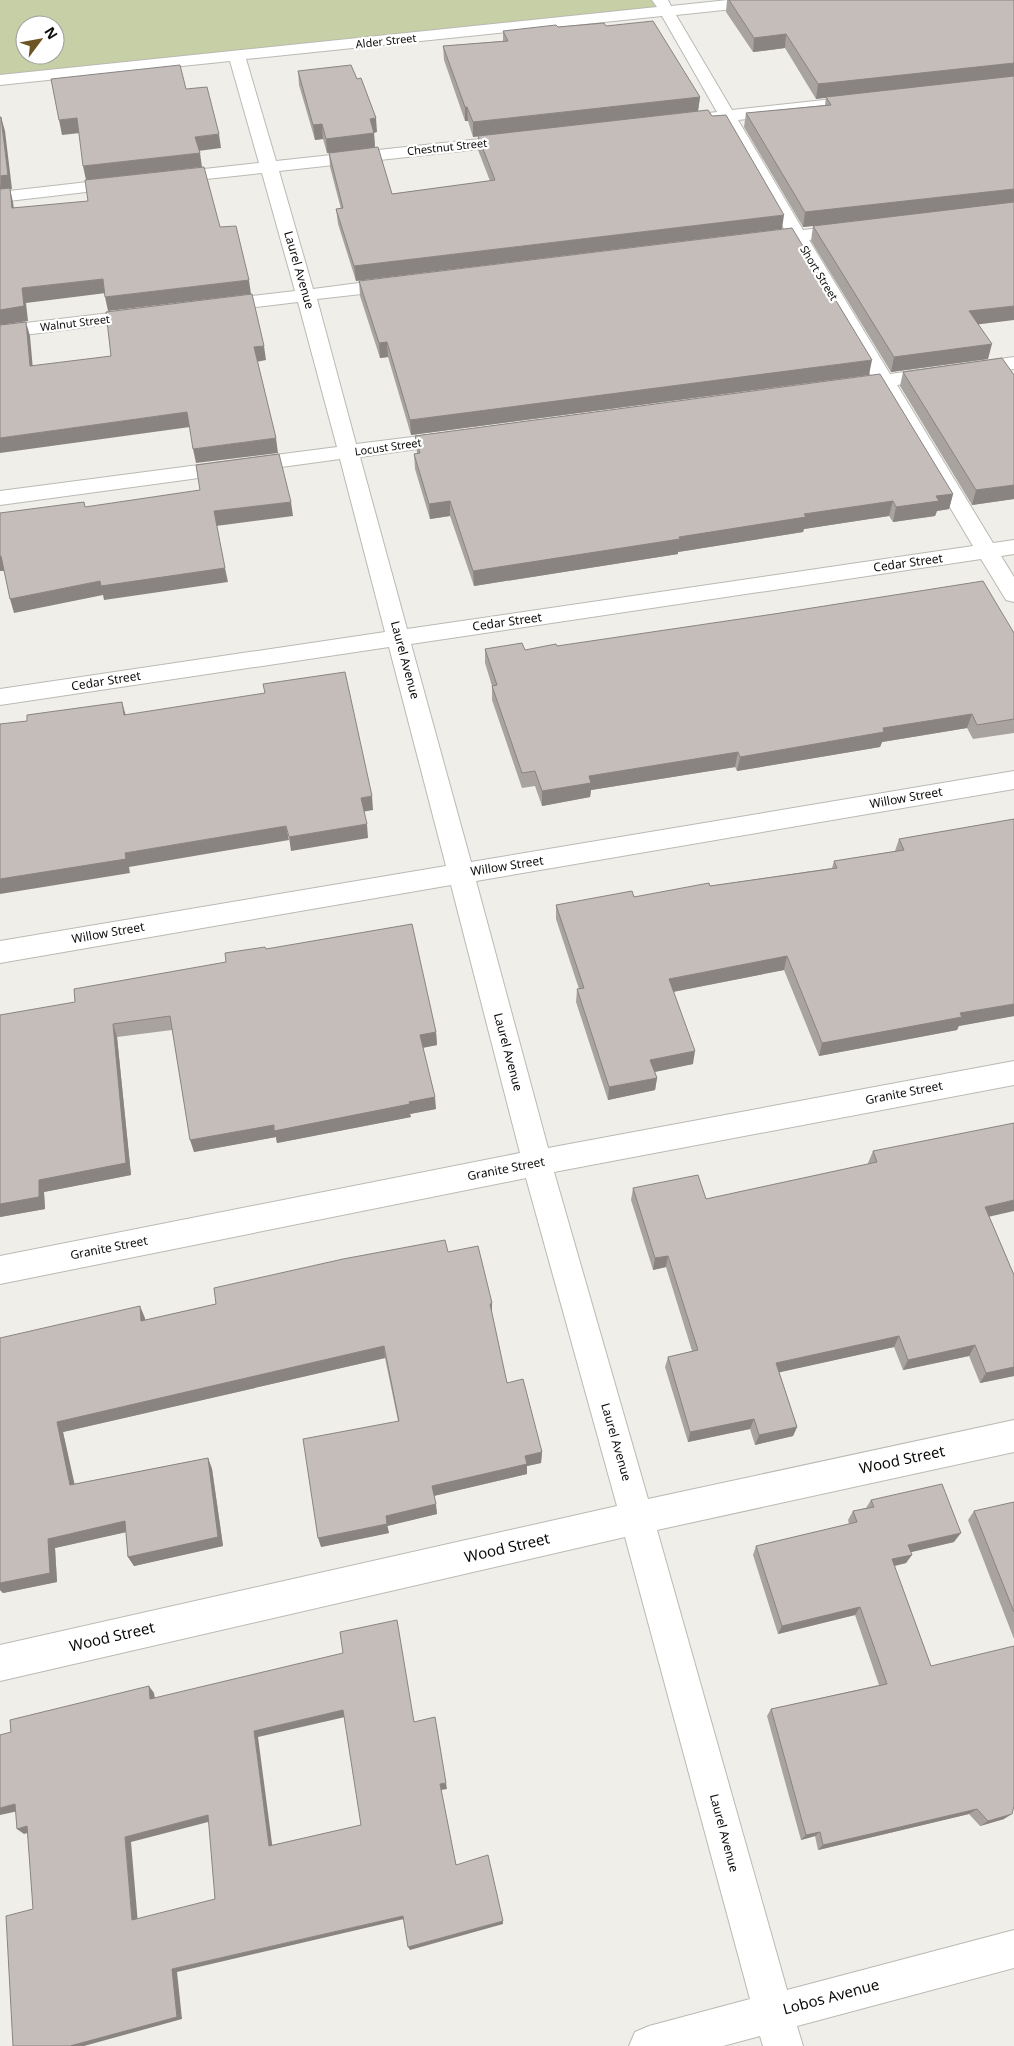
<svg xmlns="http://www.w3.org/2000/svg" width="1014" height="2046" font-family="'Noto Sans',sans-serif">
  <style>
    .green { fill: #c6cfa5; fill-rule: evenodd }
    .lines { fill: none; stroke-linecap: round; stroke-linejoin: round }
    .street-casing { stroke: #bbb9b3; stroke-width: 2 }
    .street { fill: #fff; fill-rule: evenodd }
    .wall { fill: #a9a3a0 }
    .shaded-wall { fill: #898482 }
    .building { fill: #c4bdba; stroke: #898482; fill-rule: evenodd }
    .labels { text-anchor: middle; stroke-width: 4.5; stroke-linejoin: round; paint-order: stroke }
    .far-street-label { font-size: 11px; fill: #0c0b09; stroke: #fff }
    .street-label { font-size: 12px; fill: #0c0b09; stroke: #fff }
    .near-street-label { font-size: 15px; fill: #0c0b09; stroke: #fff }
  </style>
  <rect width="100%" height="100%" fill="#f0eee8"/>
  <path class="green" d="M0 0H660L666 12 0 80ZM25 25H55V55H25Z"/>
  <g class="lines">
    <defs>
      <g id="street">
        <path d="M652 0H668L671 6 728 0H780L777 3 772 5 676 15 732 110 861 96 867 98 869 101 867 104 861 106 738 120 803 230 849 225 855 226 858 230 855 234 849 235 809 240 890 374 1014 357V369L897 385 993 543 1014 540V554L1001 556 1014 577V602L1006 600 981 559 411 644 471 862 1014 771V789L476 881 548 1148 1014 1061V1085L554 1172 648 1499 1014 1420V1452L657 1530 787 1990 1014 1930V1968L797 2026 803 2046H763L760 2036 723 2046H629L635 2032 649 2026 750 1999 625 1537 0 1681V1645L617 1506 526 1178 0 1284V1256L520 1153 451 885 0 963V941L446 866 389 647 0 705V689L385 632 340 459 0 505V491L337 447 298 302 216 312 209 310 207 306 209 302 216 300 295 291 262 173 168 183 162 182 159 178 162 174 168 173 259 163 230 61 0 85V75L657 7ZM662 16 717 112 684 116 682 120 684 124 690 125 722 121 786 232 754 237 751 241 754 245 760 246 792 242 872 377 840 382 837 386 840 390 847 392 879 388 973 546 407 629 360 457 453 444 460 442 463 438 460 434 453 432 356 444 317 299 397 290 404 288 406 284 404 280 397 278 313 289 279 171 516 145 522 144 524 140 522 136 516 135 276 161 246 59Z"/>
        <path d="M123 178 129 179 132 183 129 187 0 202V192Z"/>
        <path d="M144 309 151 311 153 315 151 319 0 338V326Z"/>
      </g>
    </defs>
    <use href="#street" class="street-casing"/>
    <use href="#street" class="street"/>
  </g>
  <g class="wall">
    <path d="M727 0H1014L978 324 988 359 891 372 811 241 813 226 803 227 744 127 746 113 825 105 826 97 816 99 785 48 753 52 726 12Z"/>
    <path d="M606 26 700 97 698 111 356 281 338 224 336 209H341L330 167 329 153H327L323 139 315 140 299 85 298 71 377 132 374 133 375 147 392 194 490 181 478 150V136L473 137 468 121H465L444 60 443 46 503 41V31L558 27Z"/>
    <path d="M359 281 869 375 411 435 388 357 380 358 360 296Z"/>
    <path d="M903 372 1014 375V499L972 505 900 386Z"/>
    <path d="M415 436 953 494 949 509 937 511 935 516 893 522 889 516 804 529 803 532 678 552V554L474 586 450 516 430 519 415 469 414 454 417 453Z"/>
    <path d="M1014 633V733L973 739 967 728 882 742 880 747 737 771 735 767 591 790 590 797 542 806 535 786 522 788 492 700V686L485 663V649L525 650 557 646Z"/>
    <path d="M1014 819V1016L958 1026 957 1030 819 1056 784 970 673 992 693 1064 655 1072 657 1078 655 1090 608 1100 576 1002 577 989H579L556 919V905L634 897 832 868 834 861 895 851 899 839Z"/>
    <path d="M266 949 436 1032 437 1045 423 1048 436 1109 410 1114 411 1117 277 1143 276 1137 194 1152 172 1030 117 1037 131 1175 44 1192 45 1209 0 1217 75 1002 226 962Z"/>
    <path d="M873 1151 989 1216 1014 1275V1376L980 1383 969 1356 903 1370 894 1347 779 1372 797 1427 793 1436 755 1445 750 1429 688 1442 665 1367 668 1357 692 1351 666 1267 653 1270 631 1200 633 1188 706 1199 868 1164V1163Z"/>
    <path d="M448 1252 492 1315 507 1383 542 1452 541 1463 527 1466V1474L434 1496 437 1514 387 1526 389 1533 321 1547 398 1421 385 1358 63 1432 74 1484 208 1458 212 1469 223 1546 134 1566 128 1557 126 1532 55 1548 57 1582 3 1593 0 1590V1338L145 1318V1320Z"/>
    <path d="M871 1500 954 1542 911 1552 906 1563 894 1566 931 1666 1004 1819 980 1826 969 1814 818 1850 815 1836 801 1840 767 1716 771 1709 879 1685 855 1615 778 1634 753 1555 756 1546 849 1524 848 1520 853 1511 866 1508Z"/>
    <path d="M1014 1502V1639L968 1520 974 1511Z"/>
  </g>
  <g class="shaded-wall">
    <path d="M786 34 785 48 753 52 754 38Z"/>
    <path d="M1014 63V77L816 99 818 84Z"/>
    <path d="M700 97 698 111 473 137V122Z"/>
    <path d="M465 107H467L468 121H465Z"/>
    <path d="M1 117 5 131 12 189H10L13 202 16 223 0 191Z"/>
    <path d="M77 118 80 133 62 135 59 120Z"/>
    <path d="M376 118 377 132 371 133 370 119Z"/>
    <path d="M322 124 323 139 315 140 313 125Z"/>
    <path d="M374 133 375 148 327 153 326 139Z"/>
    <path d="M219 134 221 148 198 151 195 137Z"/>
    <path d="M200 153 202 167 86 180 83 166Z"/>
    <path d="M1014 189V203L803 227 805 212Z"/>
    <path d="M784 215 782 229 356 281 354 266Z"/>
    <path d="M103 279 106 293 26 303 28 321 0 325V310L22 288Z"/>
    <path d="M249 280 251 294 108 311 105 297Z"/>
    <path d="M1014 306V320L965 326 969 311Z"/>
    <path d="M26 322 30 336 34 381 30 366Z"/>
    <path d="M387 342 388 357 380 358 379 343Z"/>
    <path d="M992 344 988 359 891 372 894 357Z"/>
    <path d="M264 346 266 360 256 362 254 347Z"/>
    <path d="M872 360 869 375 411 435 410 420Z"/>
    <path d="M187 412 190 427 0 453V438Z"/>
    <path d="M276 438 278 453 196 463 193 449Z"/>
    <path d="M1014 485V499L972 505 976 490Z"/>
    <path d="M953 494 949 509 937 511 935 516 893 522 896 507 936 496Z"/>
    <path d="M450 501V516L430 519 429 504Z"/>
    <path d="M893 501 889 516 804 529 803 532 678 552V554L474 586 473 571 679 537 804 514Z"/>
    <path d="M291 502 293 516 216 526 214 511Z"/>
    <path d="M0 556H1L6 571H0Z"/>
    <path d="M225 568 228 582 104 600 103 595 14 613 10 599 100 581Z"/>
    <path d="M122 702 126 716 124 715Z"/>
    <path d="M972 714 967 728 882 742 880 747 737 771 740 757 883 728Z"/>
    <path d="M738 752 735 767 591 790 590 797 542 806V791L589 776Z"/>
    <path d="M372 796 373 810 362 812 361 798Z"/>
    <path d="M367 824 368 838 291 851 289 837Z"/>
    <path d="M286 826 289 840 129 867 130 873 0 894V879L125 853Z"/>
    <path d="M787 956 784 970 667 993 669 979Z"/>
    <path d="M1014 1004V1016L959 1026 957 1030 819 1056 822 1043 960 1013Z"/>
    <path d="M113 1024 117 1037 131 1175 44 1192 45 1209 0 1217V1204L39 1180Z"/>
    <path d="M436 1032 437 1045 421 1048 420 1035Z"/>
    <path d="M695 1051 693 1064 649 1073 650 1060Z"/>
    <path d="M657 1078 655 1090 608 1100 609 1087Z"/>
    <path d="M435 1097 436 1109 410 1114 411 1117 277 1143 276 1137 194 1152 190 1140 274 1125Z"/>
    <path d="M1014 1200V1211L979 1219 985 1207Z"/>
    <path d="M668 1256 666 1267 653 1270 655 1258Z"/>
    <path d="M492 1303V1315L490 1304Z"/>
    <path d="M140 1306 145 1318 147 1333 141 1321Z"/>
    <path d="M899 1336 894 1347 772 1374 776 1363Z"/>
    <path d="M975 1345 969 1356 903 1370 908 1360Z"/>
    <path d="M384 1346 385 1358 63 1432 77 1495 70 1485 57 1422Z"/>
    <path d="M1014 1367V1376L980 1383 986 1373Z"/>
    <path d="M754 1419 750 1429 688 1442 690 1432Z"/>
    <path d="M797 1427 793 1436 755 1445 759 1435Z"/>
    <path d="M542 1452 541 1463 527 1466V1474L433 1496 432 1486 525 1456Z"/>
    <path d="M208 1458 212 1469 223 1546 134 1566 128 1557Z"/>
    <path d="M436 1504 437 1514 387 1526 386 1516Z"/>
    <path d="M125 1521 131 1531 55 1548 57 1582 3 1593 0 1590V1583L48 1539Z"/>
    <path d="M387 1524 389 1533 321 1547 318 1538Z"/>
    <path d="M961 1533 954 1542 903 1554 908 1545Z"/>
    <path d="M912 1555 906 1563 886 1568 892 1559Z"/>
    <path d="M860 1607 855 1615 778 1634 782 1626Z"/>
    <path d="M149 1686 154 1693 156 1705 150 1699Z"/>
    <path d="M343 1710 345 1717 258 1737 273 1851 269 1846 254 1731Z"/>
    <path d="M446 1783 447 1789 441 1790 440 1784Z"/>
    <path d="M15 1804 23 1810 0 1815V1808Z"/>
    <path d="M977 1809 969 1814 818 1850 823 1845Z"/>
    <path d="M1012 1814 1004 1819 980 1826 988 1821Z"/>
    <path d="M208 1815 212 1821 131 1842 138 1924 132 1920 125 1837Z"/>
    <path d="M27 1826 35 1831 24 1834 17 1829Z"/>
    <path d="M820 1832 815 1836 801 1840 806 1835Z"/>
    <path d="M403 1916 404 1919 177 1972 182 2019 84 2046H70L172 1969Z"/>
    <path d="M503 1921V1924L410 1950 408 1947Z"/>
  </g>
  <g class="building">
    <path d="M729 0H1014V63L818 84 786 34 754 38Z"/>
    <path d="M653 21 700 97 473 122 467 107H465L443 46 508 41 503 31 556 25 558 27 604 23 606 26Z"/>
    <path d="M180 65 186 89 207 87 219 134 195 137 200 153 83 166 77 118 59 120 51 79Z"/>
    <path d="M351 65 357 79 361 78 376 118 370 119 374 133 326 139 322 124 313 125 298 71Z"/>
    <path d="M1014 76V189L805 212 746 113 831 105 826 97Z"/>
    <path d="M708 110 712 116 726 115 784 215 354 266 336 209 343 208 329 153 378 147 392 194 495 180 478 136Z"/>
    <path d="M0 117H1L8 175 0 176Z"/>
    <path d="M204 167 220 227 236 226 249 280 105 297 103 279 22 288 24 306 0 310V189L10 188 12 208 88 201 85 180Z"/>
    <path d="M1014 202V306L969 311 992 344 894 357 813 226Z"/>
    <path d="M792 228 872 360 410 420 387 342 379 343 359 281Z"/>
    <path d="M252 294 264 346 254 347 276 438 193 449 187 412 0 438V325L26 322 30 366 111 356 106 312Z"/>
    <path d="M1002 358 1014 375V485L976 490 903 372Z"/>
    <path d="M880 374 953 494 936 496 939 501 896 507 893 501 804 514 806 517 679 537 680 539 473 571 450 501 429 504 414 454 420 453 415 436Z"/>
    <path d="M279 454 291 502 214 511 225 568 101 586 100 581 10 599 1 556H0V513L84 502 85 507 200 490 196 465Z"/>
    <path d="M983 581 1014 633V719L977 725 972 714 883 728 884 732 740 757 738 752 589 776 591 783 542 791 535 771 522 773 492 686 497 685 485 649 522 643 525 650 556 644 557 646 774 614Z"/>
    <path d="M345 672 372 796 361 798 367 824 289 837 286 826 125 853 126 859 0 879V724L27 721V715L122 702 124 715 265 693 263 684Z"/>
    <path d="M1014 819V1004L960 1013 962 1017 822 1043 787 956 669 979 695 1051 650 1060 657 1078 609 1087 577 989 584 988 556 905 632 891 634 897 709 883 710 886 837 868 834 861 904 850 899 839Z"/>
    <path d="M412 924 436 1032 420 1035 435 1097 409 1102 410 1104 274 1131V1125L190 1140 170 1016 113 1024 126 1163 39 1180V1197L0 1204V1015L75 1002 74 989 226 962 225 953 265 947 266 949Z"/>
    <path d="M1014 1123V1200L985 1207 1014 1275V1367L986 1373 975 1345 908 1360 899 1336 776 1363 797 1427 759 1435 754 1419 690 1432 668 1357 698 1350 668 1256 655 1258 633 1188 698 1175 706 1199 877 1162 873 1151Z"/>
    <path d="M445 1240 448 1252 478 1246 492 1303 490 1304 507 1383 523 1379 542 1452 525 1456 527 1464 432 1486 436 1504 386 1516 387 1524 318 1538 303 1439 399 1421 384 1346 57 1422 70 1485 208 1458 218 1537 128 1557 125 1521 48 1539 50 1573 0 1583V1338L140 1306 141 1321 216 1304 214 1288 343 1259Z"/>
    <path d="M942 1484 961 1533 908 1545 912 1555 892 1559 931 1666 1014 1646V1806L1012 1814 988 1821 977 1809 823 1845 820 1832 806 1835 771 1709 887 1684 860 1607 782 1626 756 1546 857 1522 853 1511 874 1507 871 1500Z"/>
    <path d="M1014 1502V1612L974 1511Z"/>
    <path d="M397 1620 414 1722 435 1717 446 1783 440 1784 456 1865 488 1855 503 1921 408 1947 403 1916 172 1969 177 2017 70 2046H13L6 1916 33 1909 27 1826 17 1829 15 1804 0 1808V1735L11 1732 10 1720 149 1686 150 1699 343 1653 340 1632ZM343 1710 361 1825 269 1846 254 1731ZM208 1815 215 1899 132 1920 125 1837Z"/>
  </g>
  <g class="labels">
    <g class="far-street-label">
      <text transform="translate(386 41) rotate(-6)" y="4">Alder Street</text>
      <text transform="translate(447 147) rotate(-6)" y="4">Chestnut Street</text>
      <text transform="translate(819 273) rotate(59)" y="4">Short Street</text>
      <text transform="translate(75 323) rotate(-7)" y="4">Walnut Street</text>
      <text transform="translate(388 447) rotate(-8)" y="4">Locust Street</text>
    </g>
    <g class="street-label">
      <text transform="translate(299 270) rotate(74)" y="4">Laurel Avenue</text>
      <text transform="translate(908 563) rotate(-8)" y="4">Cedar Street</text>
      <text transform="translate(507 622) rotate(-8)" y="4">Cedar Street</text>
      <text transform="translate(405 660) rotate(75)" y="4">Laurel Avenue</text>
      <text transform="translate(106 681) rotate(-9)" y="4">Cedar Street</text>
      <text transform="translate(906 798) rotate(-10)" y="4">Willow Street</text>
      <text transform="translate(507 866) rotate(-9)" y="4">Willow Street</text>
      <text transform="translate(108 933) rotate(-10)" y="4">Willow Street</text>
      <text transform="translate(508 1052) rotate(75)" y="4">Laurel Avenue</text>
      <text transform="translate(904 1093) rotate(-11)" y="4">Granite Street</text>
      <text transform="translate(506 1169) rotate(-11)" y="4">Granite Street</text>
      <text transform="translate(109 1248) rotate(-11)" y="4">Granite Street</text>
      <text transform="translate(616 1442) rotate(74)" y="4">Laurel Avenue</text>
      <text transform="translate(724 1833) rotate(75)" y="4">Laurel Avenue</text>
    </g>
    <g class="near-street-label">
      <text transform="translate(902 1460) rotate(-12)" y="5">Wood Street</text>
      <text transform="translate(507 1548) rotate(-13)" y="5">Wood Street</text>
      <text transform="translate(112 1637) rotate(-13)" y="5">Wood Street</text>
      <text transform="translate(831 1997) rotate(-15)" y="5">Lobos Avenue</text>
    </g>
  </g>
  <g transform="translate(40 40) rotate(58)"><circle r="24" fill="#ffffff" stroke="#9e9d9d"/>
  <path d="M0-4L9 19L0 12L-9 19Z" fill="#6d5425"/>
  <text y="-8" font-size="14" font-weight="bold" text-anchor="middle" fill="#0c0b09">N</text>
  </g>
</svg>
